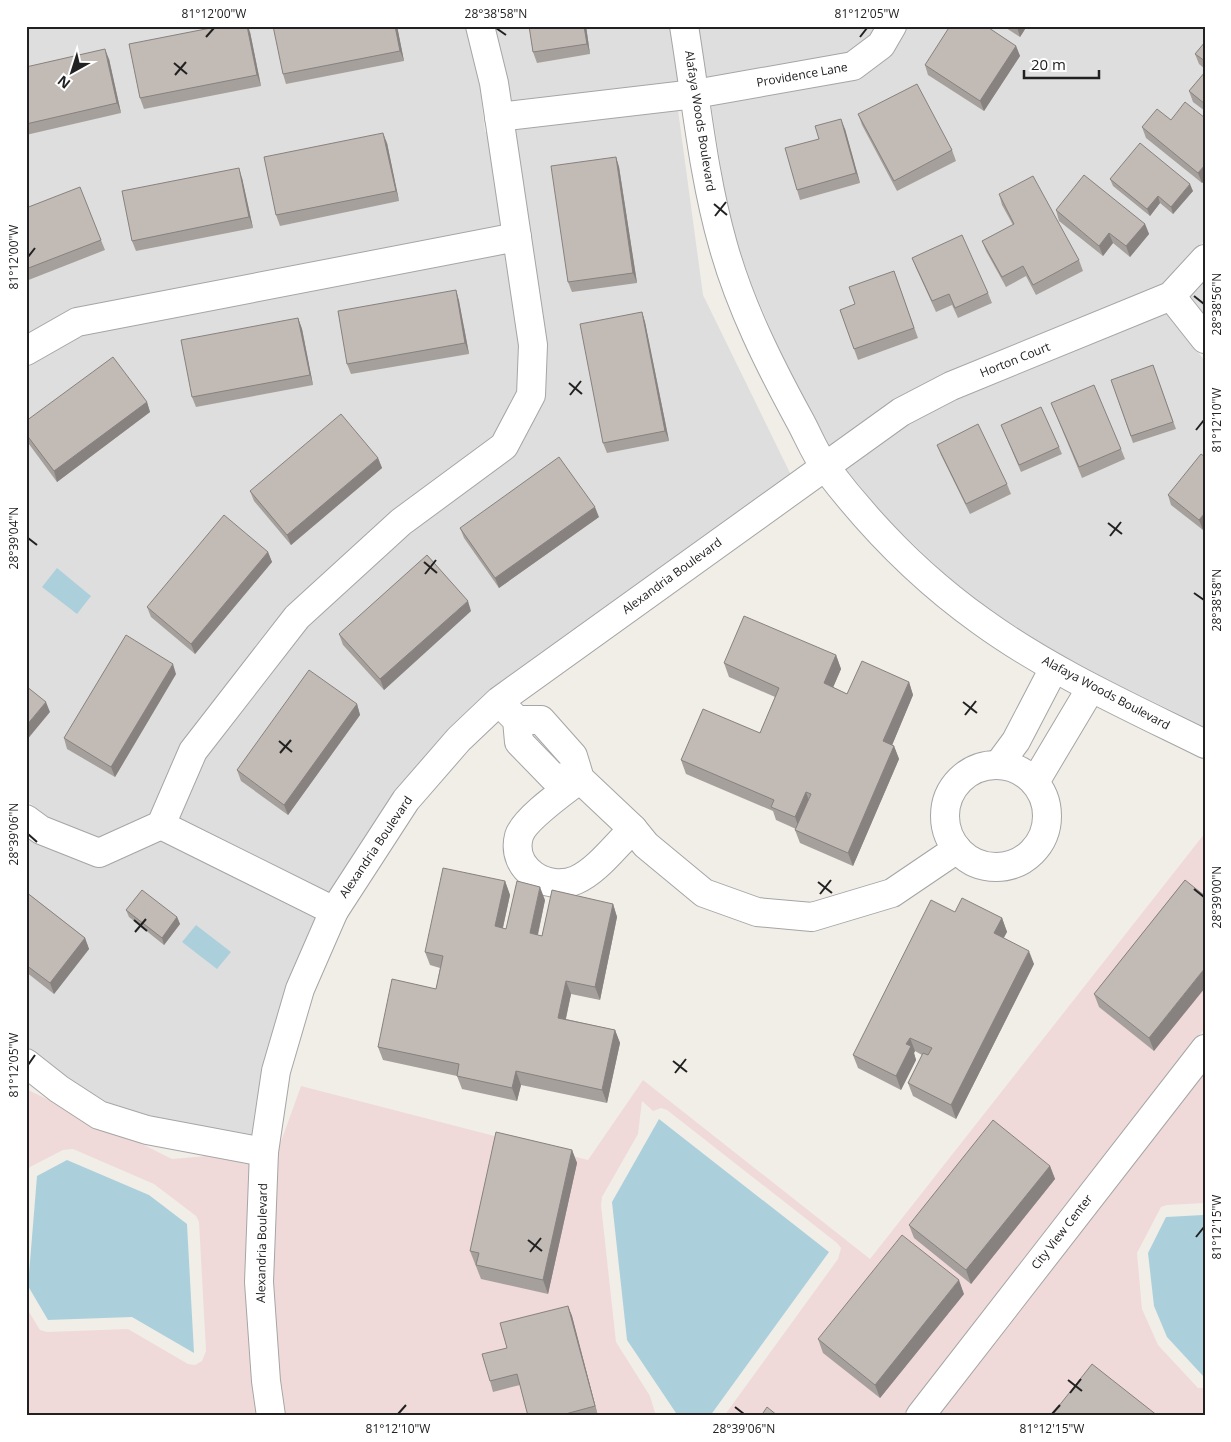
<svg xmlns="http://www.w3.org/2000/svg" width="1231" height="1442" font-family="'Open Sans',sans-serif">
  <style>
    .residential { fill: #dfdede }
    .commercial { fill: #f0dad9 }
    .water { fill: #abd0dc }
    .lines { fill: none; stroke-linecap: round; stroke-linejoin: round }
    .minor-casing { stroke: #a5a5a5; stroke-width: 30 }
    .minor { stroke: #fff; stroke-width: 28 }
    .wall { fill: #a6a09c }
    .shaded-wall { fill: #87827f }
    .building { fill: #c1bab5; stroke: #87827f }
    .ticks { fill: none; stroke: #212121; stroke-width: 2 }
    .labels { text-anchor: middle; stroke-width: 4.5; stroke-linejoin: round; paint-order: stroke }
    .street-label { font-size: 12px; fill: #212121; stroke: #fff }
    .neatline { fill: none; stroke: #212121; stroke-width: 2 }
    .ticks-label { font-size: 12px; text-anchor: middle; fill: #212121 }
  </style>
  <rect width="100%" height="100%" fill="#f1eee8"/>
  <g class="residential">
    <path d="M39 26H466L480 88 485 132H487L501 226 76 309 26 336V29Z"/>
    <path d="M495 26H670L679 82 510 102Z"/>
    <path d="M698 26H877L871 36 849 53 706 78Z"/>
    <path d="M907 26H1205V240L1164 284 830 446 784 362 752 285 736 240 724 187 711 104 854 80 888 56Z"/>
    <path d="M678 110 703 295 791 475 504 679 451 729 396 792 329 893 178 818 205 757 306 627 409 532 516 452 530 233 514 129Z"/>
    <path d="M505 253 519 347 518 393 495 438 393 512 151 815 100 838 49 818 26 800V365L80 336Z"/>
    <path d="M1205 278V316L1189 295Z"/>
    <path d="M1166 312 1205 361V727L1072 662 991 611 951 580 885 517 845 468 907 424 955 398 1108 337Z"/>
    <path d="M26 837 35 843 93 866H103L159 840 316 919 253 1136 151 1116 106 1102 68 1078 26 1045Z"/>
  </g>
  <g class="commercial">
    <path d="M1205 833V1028L904 1416H724L838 1259 841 1248 837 1243 667 1110 661 1108 653 1111 642 1101 638 1134 602 1197 601 1205 616 1342 650 1396 656 1416H285L279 1378 272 1280 278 1150 301 1086 588 1160 643 1080 870 1259Z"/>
    <path d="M1205 1070V1203L1167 1205 1161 1207 1137 1253 1142 1309 1158 1345 1198 1388H1205V1416H936Z"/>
    <path d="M26 1089 49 1100 91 1127 138 1142 172 1159 207 1156 250 1164 245 1285 257 1416H26V1307L40 1330 47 1332 128 1329 188 1364 195 1365 202 1361 206 1351 199 1222 196 1216 154 1184 73 1149 63 1150 30 1167 26 1174Z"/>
  </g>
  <g class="water">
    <path d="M57 568 91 596 77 614 42 587Z"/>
    <path d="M196 925 231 952 217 969 182 942Z"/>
    <path d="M659 1119 829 1252 710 1416H678L627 1340 612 1202Z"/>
    <path d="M67 1160 149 1195 187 1224 194 1353 132 1317 48 1320 28 1286 37 1176Z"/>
    <path d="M1203 1215 1205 1217 1204 1377 1167 1337 1154 1306 1148 1253 1166 1217Z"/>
  </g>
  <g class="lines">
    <defs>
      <g id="minor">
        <path d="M684 26C696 99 703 175 723 245 740 306 769 364 799 419 808 435 815 454 826 468 870 526 922 579 981 621 1050 671 1128 706 1205 744"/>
        <path d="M499 117 695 94 853 66 881 45 892 26"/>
        <path d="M1171 296 1205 339"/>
        <path d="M26 351 77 322 517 237"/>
        <path d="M504 707 517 720 519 742 553 777 580 779"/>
        <path d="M517 720H541L573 756 580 779 633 829 646 845 704 893 757 912 812 917 892 893 957 849"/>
        <path d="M999 764 1016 741 1054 668"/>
        <circle cx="996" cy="816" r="51"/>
        <path d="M580 779C566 790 524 819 519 836 510 869 547 892 576 880 597 871 616 845 633 829"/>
        <path d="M1035 782 1091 688"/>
        <path d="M26 819 41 830 99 853 161 825 193 751 297 617 401 522 504 446 531 395 533 345 494 83 480 26"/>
        <path d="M161 825 334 911"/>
        <path d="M26 1063 59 1089 99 1115 147 1130 264 1152"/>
        <path d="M271 1416 266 1381 259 1282 264 1152 276 1071 300 989 334 911 406 800 459 739 499 701 901 412 951 386 1171 296 1205 259"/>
        <path d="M920 1416 1205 1049"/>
      </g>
    </defs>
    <use href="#minor" class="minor-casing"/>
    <use href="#minor" class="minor"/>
  </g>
  <g class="wall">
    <path d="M397 26 404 61 286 84 283 74Z"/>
    <path d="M529 26H586L590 54 537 63 533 52Z"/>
    <path d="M1003 26H1027L1020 37Z"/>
    <path d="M250 32 261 86 144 109 140 98Z"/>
    <path d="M1205 42V69L1199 64 1195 54Z"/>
    <path d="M1016 46 1020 56 984 111 928 75 925 65Z"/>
    <path d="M109 59 121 113 26 135V67Z"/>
    <path d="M1205 72V111L1193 102 1189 91Z"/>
    <path d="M858 114 952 150 956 161 897 191 862 125Z"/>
    <path d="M1205 118V180L1202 183 1146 138 1142 127 1171 120Z"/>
    <path d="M845 129 860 183 800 200 797 190 819 139Z"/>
    <path d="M387 143 399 201 280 226 276 215Z"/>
    <path d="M616 157 619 167 637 283 572 292 568 282Z"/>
    <path d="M242 178 253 228 136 251 132 241Z"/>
    <path d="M1110 179 1193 191 1173 214 1160 203 1150 216 1113 186Z"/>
    <path d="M999 194 1079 260 1083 271 1036 295 1026 276 1006 287 986 251 982 241 1013 225 1002 205Z"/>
    <path d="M26 208 101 240 105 250 26 281Z"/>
    <path d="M1056 210 1145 224 1149 234 1130 257 1113 243 1103 256 1059 221Z"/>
    <path d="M912 258 988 293 992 303 958 318 952 305 936 312 916 268Z"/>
    <path d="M894 271 918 338 858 360 840 310 855 304Z"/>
    <path d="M456 290 459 301 469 354 351 374 347 364Z"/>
    <path d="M642 312 645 322 669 441 607 453 603 443Z"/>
    <path d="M298 318 302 329 313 385 196 407 192 397Z"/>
    <path d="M1153 365 1176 429 1133 443 1111 380Z"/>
    <path d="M147 402 150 412 57 482 26 440V421Z"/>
    <path d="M1051 403 1121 449 1125 459 1082 478Z"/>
    <path d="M1001 425 1059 447 1062 454 1021 472Z"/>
    <path d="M937 445 1007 484 1011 494 970 514 941 455Z"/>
    <path d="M1205 457V528L1203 530 1171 505 1168 495Z"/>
    <path d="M378 458 382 468 291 545 254 501 250 491Z"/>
    <path d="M599 517 499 588 464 538 460 528Z"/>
    <path d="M268 552 272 562 195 654 151 617 147 607Z"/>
    <path d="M471 611 384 690 343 645 339 634Z"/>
    <path d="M836 655 841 669 833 687 847 694 909 682 913 695 892 745 894 746 899 759 853 866 800 843 795 830 796 829 776 820 773 811 686 774 681 760 760 733 775 697 729 677 724 663Z"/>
    <path d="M176 674 115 777 67 749 64 738Z"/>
    <path d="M357 704 360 715 288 815 241 781 237 770Z"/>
    <path d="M1185 880 1154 1051 1099 1007 1094 994Z"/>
    <path d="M505 881 510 895 503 928 506 929 545 900 538 935 542 936 613 904 617 917 600 1000 571 994 566 1019 615 1030 620 1043 607 1103 521 1085 517 1101 462 1089 457 1076 383 1060 378 1047 436 989 440 968 430 965 425 952Z"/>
    <path d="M26 892 85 938 89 949 54 994 26 972Z"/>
    <path d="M126 910 177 917 180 924 164 945 129 917Z"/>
    <path d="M955 912 1002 918 1007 932 1003 938 1034 964 956 1119 913 1096 908 1083 922 1055 915 1051 914 1053 916 1060 901 1090 858 1068 853 1055Z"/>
    <path d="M572 1150 577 1163 548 1294 481 1279 470 1251Z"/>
    <path d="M1050 1166 1055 1179 971 1284 914 1238 909 1225Z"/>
    <path d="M964 1294 880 1398 823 1353 818 1339Z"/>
    <path d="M568 1306 572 1316 598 1416H528L520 1385 493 1392 490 1381 507 1348Z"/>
  </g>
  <g class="shaded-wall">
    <path d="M247 26H248L250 32 261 86 257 75Z"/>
    <path d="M395 26H397L404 61 400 51Z"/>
    <path d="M584 26H586L590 54 587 44Z"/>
    <path d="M1017 26H1027L1020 37 1017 27Z"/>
    <path d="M1016 46 1020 56 984 111 980 101Z"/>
    <path d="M105 49 109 59 121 113 117 103Z"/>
    <path d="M841 119 845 129 860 183 856 173Z"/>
    <path d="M383 133 387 143 399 201 396 191Z"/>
    <path d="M616 157 619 167 637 283 633 273Z"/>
    <path d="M1205 165V180L1202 183 1198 173Z"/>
    <path d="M239 168 242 178 253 228 249 217Z"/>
    <path d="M1190 184 1193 191 1173 214 1171 207Z"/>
    <path d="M1158 196 1160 203 1150 216 1147 209Z"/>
    <path d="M1145 224 1149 234 1130 257 1126 246Z"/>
    <path d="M1109 233 1113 243 1103 256 1099 246Z"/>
    <path d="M456 290 459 301 469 354 465 343Z"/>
    <path d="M642 312 645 322 669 441 665 431Z"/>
    <path d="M298 318 302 329 313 385 310 375Z"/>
    <path d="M147 402 150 412 57 482 54 471Z"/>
    <path d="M378 458 382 468 291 545 287 535Z"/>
    <path d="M595 507 599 517 499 588 495 578Z"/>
    <path d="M1205 513V528L1203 530 1199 520Z"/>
    <path d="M268 552 272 562 195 654 191 644Z"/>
    <path d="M468 601 471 611 384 690 380 679Z"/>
    <path d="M836 655 841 669 829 697 824 683Z"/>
    <path d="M173 664 176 674 115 777 111 767Z"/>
    <path d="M909 682 913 695 888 755 883 741Z"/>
    <path d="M46 702 50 712 26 741V726Z"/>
    <path d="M357 704 360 715 288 815 284 805Z"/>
    <path d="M894 746 899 759 853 866 848 853Z"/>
    <path d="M806 792 811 806 800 831 795 817Z"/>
    <path d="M505 881 510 895 500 940 495 926Z"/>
    <path d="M540 887 545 900 535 947 530 933Z"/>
    <path d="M613 904 617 917 600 1000 595 987Z"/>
    <path d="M177 917 180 924 164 945 162 938Z"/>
    <path d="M1002 918 1007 932 999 947 994 933Z"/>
    <path d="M85 938 89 949 54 994 50 983Z"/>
    <path d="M1029 951 1034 964 956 1119 951 1105Z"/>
    <path d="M1205 968V988L1154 1051 1149 1038Z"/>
    <path d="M566 981 571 994 563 1031 558 1018Z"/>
    <path d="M615 1030 620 1043 607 1103 602 1090Z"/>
    <path d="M910 1038 915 1051 914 1053 916 1060 901 1090 896 1076 906 1044Z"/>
    <path d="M516 1071 521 1085 517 1101 512 1088Z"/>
    <path d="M572 1150 577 1163 548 1294 543 1280Z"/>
    <path d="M1050 1166 1055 1179 971 1284 966 1270Z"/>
    <path d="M959 1280 964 1294 880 1398 875 1385Z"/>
    <path d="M568 1306 572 1316 598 1416 595 1406Z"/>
  </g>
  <g class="building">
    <path d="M221 26H247L257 75 140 98 129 44Z"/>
    <path d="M273 26H395L400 51 283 74Z"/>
    <path d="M529 26H584L587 44 533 52Z"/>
    <path d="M950 26H986L1016 46 980 101 925 65Z"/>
    <path d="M1205 42V61L1195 54Z"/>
    <path d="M105 49 117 103 26 124V67Z"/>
    <path d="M1205 72V104L1189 91Z"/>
    <path d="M917 84 952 150 894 181 858 114Z"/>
    <path d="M1185 102 1205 118V165L1198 173 1142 127 1157 109 1171 120Z"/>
    <path d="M841 119 856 173 797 190 785 148 819 139 815 126Z"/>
    <path d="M383 133 396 191 276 215 264 157Z"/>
    <path d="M1140 143 1190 184 1171 207 1158 196 1147 209 1110 179Z"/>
    <path d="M616 157 633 273 568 282 551 166Z"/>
    <path d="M239 168 249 217 132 241 122 191Z"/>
    <path d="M1084 175 1145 224 1126 246 1109 233 1099 246 1056 210Z"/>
    <path d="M1033 176 1079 260 1033 285 1023 266 1002 277 982 241 1014 224 999 194Z"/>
    <path d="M80 187 101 240 26 269V208Z"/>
    <path d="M962 235 988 293 955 308 949 294 932 301 912 258Z"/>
    <path d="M894 271 914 328 854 349 840 310 855 304 849 287Z"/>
    <path d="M456 290 465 343 347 364 338 311Z"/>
    <path d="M642 312 665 431 603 443 580 324Z"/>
    <path d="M298 318 310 375 192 397 181 340Z"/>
    <path d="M113 357 147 402 54 471 26 434V421Z"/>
    <path d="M1153 365 1173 422 1131 436 1111 380Z"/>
    <path d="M1094 385 1121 449 1079 467 1051 403Z"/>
    <path d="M1041 407 1059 447 1019 465 1001 425Z"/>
    <path d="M341 414 378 458 287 535 250 491Z"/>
    <path d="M978 424 1007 484 966 504 937 445Z"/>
    <path d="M1201 454 1205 457V513L1199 520 1168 495Z"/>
    <path d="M559 457 595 507 495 578 460 528Z"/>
    <path d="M224 515 268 552 191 644 147 607Z"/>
    <path d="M427 555 468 601 380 679 339 634Z"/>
    <path d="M744 616 836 655 824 683 847 694 862 661 909 682 883 741 894 746 848 853 795 830 811 794 806 792 795 817 771 807 774 800 681 760 703 709 760 733 779 688 724 663Z"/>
    <path d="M126 635 173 664 111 767 64 738Z"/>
    <path d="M309 670 357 704 284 805 237 770Z"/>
    <path d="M26 686 46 702 26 726Z"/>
    <path d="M443 868 505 881 495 926 506 929 517 881 540 887 530 933 542 936 552 890 613 904 595 987 566 981 558 1018 615 1030 602 1090 516 1071 512 1088 457 1076 459 1064 378 1047 392 979 436 989 443 956 425 952Z"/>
    <path d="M1185 880 1205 896V968L1149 1038 1094 994Z"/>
    <path d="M142 890 177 917 162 938 126 910Z"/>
    <path d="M26 892 85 938 50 983 26 965Z"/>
    <path d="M962 898 1002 918 994 933 1029 951 951 1105 908 1083 923 1053 928 1055 932 1048 910 1038 906 1044 911 1046 896 1076 853 1055 931 900 955 912Z"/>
    <path d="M993 1120 1050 1166 966 1270 909 1225Z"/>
    <path d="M496 1132 572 1150 543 1280 476 1265 479 1253 470 1251Z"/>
    <path d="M902 1235 959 1280 875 1385 818 1339Z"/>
    <path d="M568 1306 595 1406 558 1416H528L517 1374 490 1381 482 1354 507 1348 500 1323Z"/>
    <path d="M1092 1364 1158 1416H1051Z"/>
    <path d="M767 1407 778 1416H761Z"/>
  </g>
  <path class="ticks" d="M496 28 506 35M206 37 214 28M860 37 867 28M174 63 187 74M175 75 186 62M714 204 727 215M715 216 726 202M28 257 35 248M1194 296 1204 304M569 383 582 394M570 395 581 381M1196 430 1204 420M1108 523 1122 534M1110 536 1121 522M28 538 37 545M424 562 437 573M425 574 436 560M1194 593 1204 600M963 702 977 713M965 715 976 701M279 741 292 752M280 753 291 740M28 834 37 842M818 882 832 893M1194 889 1204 897M820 894 831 880M134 920 147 931M135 932 146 919M673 1061 687 1072M28 1065 35 1055M675 1073 686 1059M1196 1237 1204 1227M528 1240 542 1251M530 1252 541 1238M1068 1380 1082 1391M1070 1393 1081 1379M735 1407 744 1414M398 1414 406 1405M1052 1414 1060 1405"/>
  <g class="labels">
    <g class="street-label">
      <text transform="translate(802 75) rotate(-10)" y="4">Providence Lane</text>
      <text transform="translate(700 121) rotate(81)" y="4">Alafaya Woods Boulevard</text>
      <text transform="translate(1015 360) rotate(-22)" y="4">Horton Court</text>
      <text transform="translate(672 576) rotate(-36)" y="4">Alexandria Boulevard</text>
      <text transform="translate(1106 693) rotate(28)" y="4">Alafaya Woods Boulevard</text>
      <text transform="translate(376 847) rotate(-56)" y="4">Alexandria Boulevard</text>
      <text transform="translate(1062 1232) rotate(-52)" y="4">City View Center</text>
      <text transform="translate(262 1243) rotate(-89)" y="4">Alexandria Boulevard</text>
    </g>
  </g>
  <rect width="1231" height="1442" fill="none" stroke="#ffffff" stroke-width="55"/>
  <g transform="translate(72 72) rotate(219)" stroke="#ffffff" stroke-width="4" paint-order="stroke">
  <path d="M0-4L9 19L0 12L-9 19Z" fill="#212121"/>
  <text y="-8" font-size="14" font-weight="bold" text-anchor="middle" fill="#212121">N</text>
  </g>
  <path d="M1024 70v8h75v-8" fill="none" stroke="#212121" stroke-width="2.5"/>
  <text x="1031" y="70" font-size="15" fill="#212121" stroke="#ffffff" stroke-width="4" paint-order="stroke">20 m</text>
  <rect x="28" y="28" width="1176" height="1386" class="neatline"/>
  <g class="ticks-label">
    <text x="214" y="18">81°12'00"W</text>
    <text x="496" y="18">28°38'58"N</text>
    <text x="867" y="18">81°12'05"W</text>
    <text transform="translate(14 257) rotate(-90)" y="4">81°12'00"W</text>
    <text transform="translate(1217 304) rotate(-90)" y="4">28°38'56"N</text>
    <text transform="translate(1217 420) rotate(-90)" y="4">81°12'10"W</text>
    <text transform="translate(14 538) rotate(-90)" y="4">28°39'04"N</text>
    <text transform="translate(1217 600) rotate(-90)" y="4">28°38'58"N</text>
    <text transform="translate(14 834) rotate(-90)" y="4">28°39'06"N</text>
    <text transform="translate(1217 897) rotate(-90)" y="4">28°39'00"N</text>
    <text transform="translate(14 1065) rotate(-90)" y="4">81°12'05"W</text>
    <text transform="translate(1217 1227) rotate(-90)" y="4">81°12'15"W</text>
    <text x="398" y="1433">81°12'10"W</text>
    <text x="744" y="1433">28°39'06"N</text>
    <text x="1052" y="1433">81°12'15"W</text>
  </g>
</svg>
